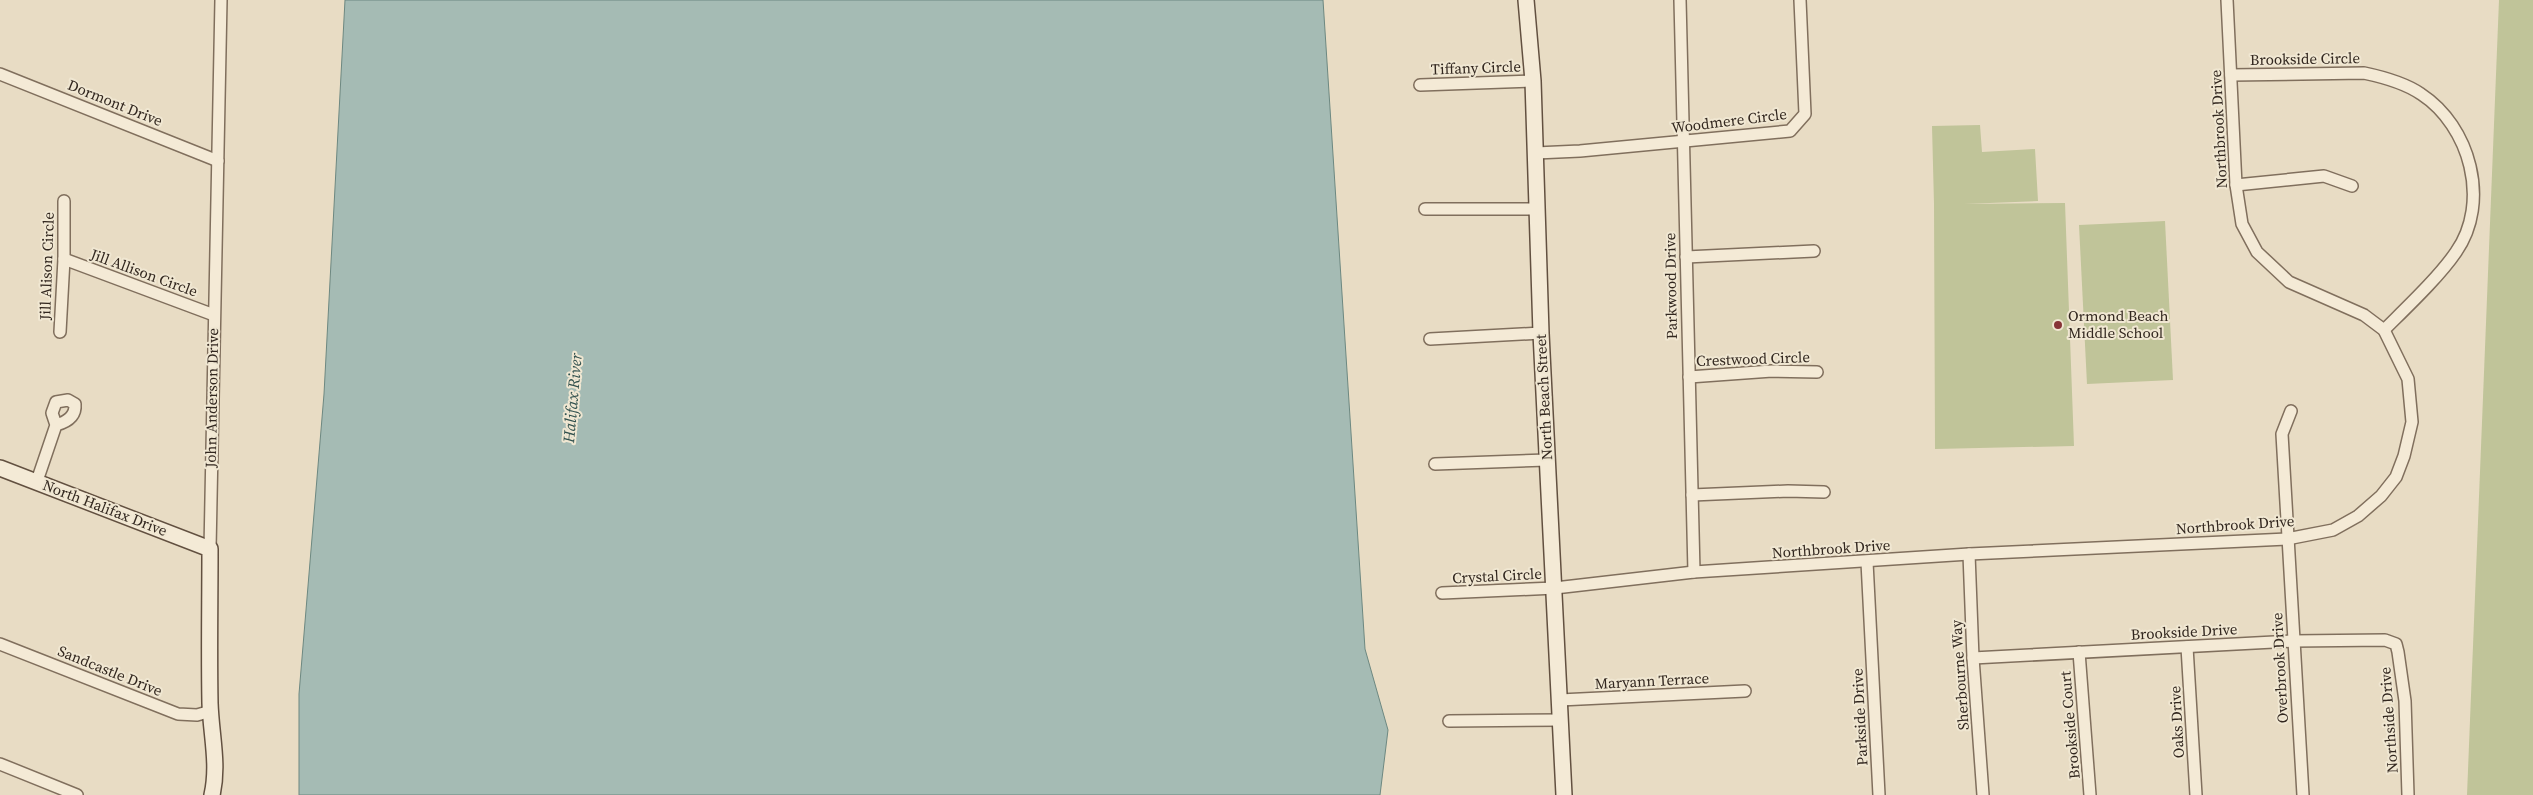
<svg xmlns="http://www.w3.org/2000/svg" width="2533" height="795" font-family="'Source Serif 4',serif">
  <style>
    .green { fill: #c0c499 }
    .water { fill: #a5bbb4; stroke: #6d8881 }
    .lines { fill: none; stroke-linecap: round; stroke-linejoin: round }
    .street-casing { stroke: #806f5d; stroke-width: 14 }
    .secondary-casing { stroke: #625040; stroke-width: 18 }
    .street { stroke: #f4ead6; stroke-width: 11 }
    .secondary { stroke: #f4ead6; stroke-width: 15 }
    .poi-dot { fill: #873437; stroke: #f0e7d2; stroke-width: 2 }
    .labels { text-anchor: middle; stroke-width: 4; stroke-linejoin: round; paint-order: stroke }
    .street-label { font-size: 15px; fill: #32271f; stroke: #f0e7d2 }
    .poi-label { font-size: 15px; fill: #32271f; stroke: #f0e7d2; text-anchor: start }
    .water-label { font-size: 16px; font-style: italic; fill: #30504d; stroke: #f0e7d2 }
  </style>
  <rect width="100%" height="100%" fill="#e8dcc4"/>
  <g class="green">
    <path d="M2499 0H2533V795H2467Z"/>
    <path d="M1980 125 1982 152 2035 149 2038 201 1964 204 2065 203 2074 446 1935 449 1934 204 1932 126Z"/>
    <path d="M2165 221 2173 380 2087 384 2079 225Z"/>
  </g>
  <path class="water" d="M345 0H1323L1365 649 1388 730 1380 795H299V694L324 394Z"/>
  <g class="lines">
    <defs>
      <g id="street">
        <path d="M1680 0 1694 572"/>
        <path d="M0 74 218 161"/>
        <path d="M2231 75 2364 73C2383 77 2405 83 2421 94 2470 126 2491 202 2456 252 2439 277 2406 308 2384 330"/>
        <path d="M1420 85 1533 81"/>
        <path d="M1536 153 1580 151 1790 131 1805 114 1800 0"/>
        <path d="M2236 185 2324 176 2352 186"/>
        <path d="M1425 209H1537"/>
        <path d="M1686 257 1814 251"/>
        <path d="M64 259 214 315"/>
        <path d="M60 332 64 259V201"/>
        <path d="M1430 339 1541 333"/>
        <path d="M1689 377 1772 371 1817 372"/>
        <path d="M2291 411 2282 434 2303 795"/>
        <path d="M1435 464 1547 460"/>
        <path d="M37 481 56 425C67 422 76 416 75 404L68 400 56 402 52 413 56 425"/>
        <path d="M1692 495 1788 491 1824 492"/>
        <path d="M210 549 221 0"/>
        <path d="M1969 554 1973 658 1983 795"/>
        <path d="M1867 562 1879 795"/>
        <path d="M1442 593 1555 588 1694 572 1969 554 2287 539 2333 530 2358 516 2381 496 2396 477 2404 456 2412 422 2408 379 2384 330 2364 315 2289 282 2257 252 2242 224 2236 185 2227 0"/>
        <path d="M0 644 178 714 197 715 211 711"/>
        <path d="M2187 647 2196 795"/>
        <path d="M2079 652 2090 795"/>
        <path d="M1973 658 2293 641 2385 640 2396 644 2398 652 2405 701 2408 795"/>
        <path d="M1560 700 1745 691"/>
        <path d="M1449 721 1561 720"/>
        <path d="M0 764 77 795"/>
      </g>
      <g id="secondary">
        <path d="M1526 0 1533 81 1541 333 1564 795"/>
        <path d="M0 468 210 549C210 601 209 652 210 703 211 735 219 764 212 795"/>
      </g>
    </defs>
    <use href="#street" class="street-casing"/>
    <use href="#secondary" class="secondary-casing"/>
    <use href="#street" class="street"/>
    <use href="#secondary" class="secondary"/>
  </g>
  <circle class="poi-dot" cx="2058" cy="325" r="5"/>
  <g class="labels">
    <g class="street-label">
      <text transform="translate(2305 59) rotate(-1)" y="5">Brookside Circle</text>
      <text transform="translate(1476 68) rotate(-2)" y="5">Tiffany Circle</text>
      <text transform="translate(115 103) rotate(22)" y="5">Dormont Drive</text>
      <text transform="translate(1729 121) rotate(-7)" y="5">Woodmere Circle</text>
      <text transform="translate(2219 129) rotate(-93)" y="5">Northbrook Drive</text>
      <text transform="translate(47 266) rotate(-88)" y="5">Jill Alison Circle</text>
      <text transform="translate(144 273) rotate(20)" y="5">Jill Allison Circle</text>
      <text transform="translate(1671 286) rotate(-91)" y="5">Parkwood Drive</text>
      <text transform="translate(1753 359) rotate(-2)" y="5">Crestwood Circle</text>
      <text transform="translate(1544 397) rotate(-93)" y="5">North Beach Street</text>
      <text transform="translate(212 398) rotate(-89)" y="5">John Anderson Drive</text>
      <text transform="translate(105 508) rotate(21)" y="5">North Halifax Drive</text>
      <text transform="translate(2235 525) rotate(-4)" y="5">Northbrook Drive</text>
      <text transform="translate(1831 549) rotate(-4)" y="5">Northbrook Drive</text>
      <text transform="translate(1497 576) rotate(-3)" y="5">Crystal Circle</text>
      <text transform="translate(2184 632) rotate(-3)" y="5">Brookside Drive</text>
      <text transform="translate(2280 668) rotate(-93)" y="5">Overbrook Drive</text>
      <text transform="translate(110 671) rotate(22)" y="5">Sandcastle Drive</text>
      <text transform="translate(1960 675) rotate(-94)" y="5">Sherbourne Way</text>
      <text transform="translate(1652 681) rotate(-3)" y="5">Maryann Terrace</text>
      <text transform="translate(1860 717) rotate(-93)" y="5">Parkside Drive</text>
      <text transform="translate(2389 720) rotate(-94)" y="5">Northside Drive</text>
      <text transform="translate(2177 722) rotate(-93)" y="5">Oaks Drive</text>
      <text transform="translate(2070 725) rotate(-95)" y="5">Brookside Court</text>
    </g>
    <g class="poi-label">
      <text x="2068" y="321">Ormond Beach<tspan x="2068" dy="17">Middle School</tspan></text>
    </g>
    <g class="water-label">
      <text transform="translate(572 398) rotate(-85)" y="6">Halifax River</text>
    </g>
  </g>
</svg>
